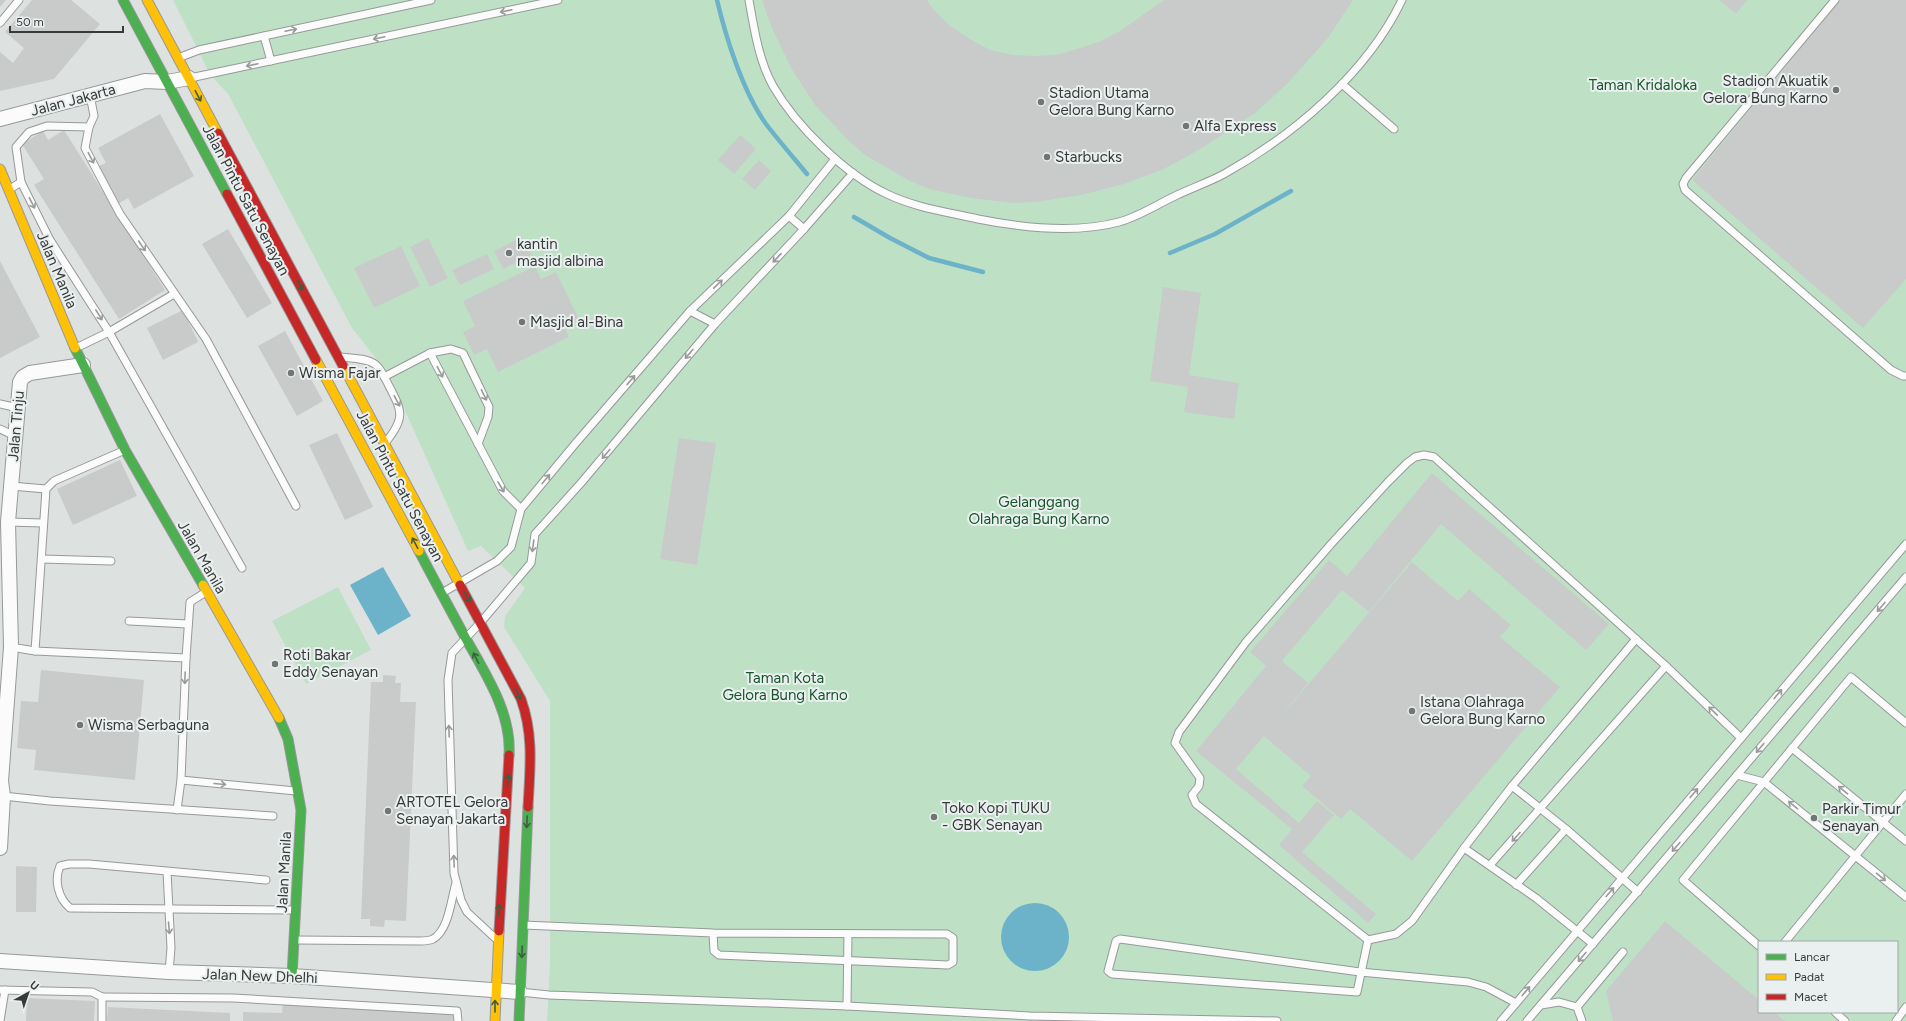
<svg xmlns="http://www.w3.org/2000/svg" width="1906" height="1021" font-family="Figtree,sans-serif">
  <style>
    .green { fill: #bee1c6; fill-rule: evenodd }
    .water { fill: #6cb2c8 }
    .lines { fill: none; stroke-linecap: round; stroke-linejoin: round }
    .stream { stroke: #6cb2c8; stroke-width: 4.5 }
    .building { fill: #c8cbca }
    .lane-casing { stroke: #969998; stroke-width: 9 }
    .street-casing { stroke: #969998; stroke-width: 16 }
    .fast-casing { stroke: #969998; stroke-width: 11 }
    .slow-casing { stroke: #969998; stroke-width: 11 }
    .jam-casing { stroke: #969998; stroke-width: 11 }
    .lane { stroke: #fafbfa; stroke-width: 7 }
    .street { stroke: #fafbfa; stroke-width: 14 }
    .fast { stroke: #4caf50; stroke-width: 9 }
    .slow { stroke: #ffc107; stroke-width: 9 }
    .jam { stroke: #c62828; stroke-width: 9 }
    .oneway { stroke: #999a9a }
    .oneway2 { stroke: #3e5d41 }
    .poi-dot { fill: #727574; stroke: #e9f0ef; stroke-width: 1.5 }
    .labels { text-anchor: middle; stroke-width: 4; stroke-linejoin: round; paint-order: stroke }
    .poi-label { font-size: 15px; fill: #383a3a; stroke: #e9f0ef; text-anchor: start }
    .park-label { font-size: 15px; fill: #18552b; stroke: #e9f0ef }
    .street-label { font-size: 15px; fill: #383a3a; stroke: #e9f0ef }
  </style>
  <rect width="100%" height="100%" fill="#dde2e1"/>
  <g class="green">
    <path d="M173 0H1906V1021H547L550 963V701L504 627 505 616 525 588 481 546 468 551 389 375 352 328 228 94 210 74ZM1759 942H1897V1012H1759Z"/>
    <path d="M338 587 371 650 306 684 272 621Z"/>
  </g>
  <g class="water">
    <path d="M383 567 411 616 378 635 350 585Z"/>
    <circle cx="1035" cy="937" r="34"/>
  </g>
  <g class="lines">
    <g class="stream">
      <path d="M717 0C726 38 743 92 766 124 779 141 793 157 807 174"/>
      <path d="M854 217 890 238 929 258 983 272"/>
      <path d="M1170 253 1215 234 1291 191"/>
    </g>
  </g>
  <g class="building">
    <path d="M0 0H6L0 7Z"/>
    <path d="M32 0H71L100 24 54 79 0 91V52L13 63 24 48 5 32Z"/>
    <path d="M762 0H927L934 10 949 25 970 39 990 50 1014 55 1036 56 1060 54 1099 42 1120 31 1164 0H1353L1328 38 1286 85 1255 113 1202 148 1164 169 1124 184 1081 195 1036 202 1013 203 971 198 929 189 910 181 865 155 848 140 815 105 791 68 771 26Z"/>
    <path d="M1719 0H1747L1736 14Z"/>
    <path d="M1840 0H1906V279L1863 328 1692 180Z"/>
    <path d="M160 114 194 176 134 209 128 198 118 204 97 167 106 163 98 148Z"/>
    <path d="M64 130 165 290 119 319 34 185 44 179 22 144 43 131 48 140Z"/>
    <path d="M740 135 756 149 734 174 718 160Z"/>
    <path d="M759 160 771 171 755 190 742 179Z"/>
    <path d="M228 229 272 303 247 318 202 244Z"/>
    <path d="M522 237 531 255 503 269 494 251Z"/>
    <path d="M428 238 448 278 430 287 410 247Z"/>
    <path d="M401 246 420 286 374 308 354 268Z"/>
    <path d="M487 254 494 269 460 285 452 270Z"/>
    <path d="M0 261 40 337 0 358Z"/>
    <path d="M535 266 541 279 556 272 579 319 564 326 569 337 498 372 487 349 474 355 463 332 475 326 463 301Z"/>
    <path d="M1163 287 1201 293 1189 375 1239 383 1234 419 1184 412 1188 387 1150 381Z"/>
    <path d="M183 310 198 342 163 360 147 328Z"/>
    <path d="M285 331 323 401 297 416 258 346Z"/>
    <path d="M337 433 373 507 345 520 309 445Z"/>
    <path d="M679 438 716 443 697 565 660 559Z"/>
    <path d="M120 460 137 496 73 525 57 489Z"/>
    <path d="M1432 473 1609 624 1586 650 1441 524 1369 612 1342 590 1282 661 1308 683 1272 727 1412 562 1458 601 1469 589 1511 625 1500 637 1560 687 1412 861 1350 809 1341 819 1302 786 1311 776 1264 736 1236 769 1299 823 1317 801 1334 815 1302 852 1376 914 1368 923 1279 845 1292 829 1196 751 1266 666 1250 652 1329 560 1347 576Z"/>
    <path d="M41 670 144 680 135 780 34 770 36 750 17 748 21 701 38 702Z"/>
    <path d="M383 675 396 676 395 683H401L400 702H416L406 921 385 920 384 927 370 926V919H361L371 682H383Z"/>
    <path d="M16 866 37 867 36 912H16Z"/>
    <path d="M1665 921 1759 1000V1012H1774L1785 1021H1613L1606 991Z"/>
    <path d="M27 998 95 1001 94 1021H26Z"/>
    <path d="M283 1002 453 1008V1021H243V1012L282 1013Z"/>
    <path d="M108 1007 230 1013V1021H107Z"/>
  </g>
  <g class="lines">
    <defs>
      <g id="lane">
        <path d="M749 0C754 29 759 61 773 86 796 126 846 175 887 194 916 208 948 212 978 219 1023 228 1074 234 1119 222 1138 217 1158 204 1177 195 1192 188 1209 182 1224 174 1294 135 1367 73 1402 0"/>
        <path d="M1835 0 1686 178 1683 184 1685 190 1891 370 1903 376H1906"/>
        <path d="M0 23 19 0"/>
        <path d="M264 36 271 61"/>
        <path d="M178 58 199 50 431 0"/>
        <path d="M190 78 558 0"/>
        <path d="M1342 84 1394 129"/>
        <path d="M90 95 94 116 89 127 85 148 120 214 206 339 296 506"/>
        <path d="M21 182 16 147 29 132 47 126 89 127"/>
        <path d="M10 189 21 182 50 240 109 332 242 568"/>
        <path d="M789 216 804 229"/>
        <path d="M690 311 715 324"/>
        <path d="M76 348 109 332 174 294"/>
        <path d="M430 353 451 349 463 353 489 407 488 417 478 444"/>
        <path d="M340 357C351 358 368 358 376 365 381 369 385 378 388 384 402 411 406 417 386 442"/>
        <path d="M384 377 430 353 503 491 521 509"/>
        <path d="M0 404 18 408"/>
        <path d="M0 429 15 436"/>
        <path d="M11 486 46 489"/>
        <path d="M8 522 43 523"/>
        <path d="M42 559 111 561"/>
        <path d="M442 593 497 561 511 547 521 509 575 444 690 311 789 216 835 159"/>
        <path d="M129 621 188 624"/>
        <path d="M11 647 35 651 46 489 54 481 125 450"/>
        <path d="M35 651 186 658"/>
        <path d="M1792 748 1906 841"/>
        <path d="M1737 775 1764 782 1906 897"/>
        <path d="M181 780 296 791"/>
        <path d="M1512 786 1566 829 1638 892"/>
        <path d="M3 796 50 801 273 816"/>
        <path d="M177 810 181 780 186 658 190 602 206 592"/>
        <path d="M1464 848 1536 898 1593 944"/>
        <path d="M1490 865 1666 666"/>
        <path d="M167 872 171 948 169 972"/>
        <path d="M266 880 89 864H69L60 866C54 880 58 898 70 908L295 910"/>
        <path d="M1516 885 1566 829"/>
        <path d="M523 925 713 933 947 934 953 938V962L948 965 719 955 714 951 713 933"/>
        <path d="M495 938 467 912 461 900 454 873 448 680 452 653 481 622 531 563 535 534 581 483 715 324 804 229 853 173"/>
        <path d="M295 940 420 941C424 941 429 941 433 939 449 930 451 899 456 883"/>
        <path d="M1368 940 1196 804 1192 795 1199 786 1200 778 1175 743 1179 732 1246 642 1332 543 1388 482 1407 463 1415 457 1424 455 1434 457 1666 666 1741 738"/>
        <path d="M1785 942 1906 794"/>
        <path d="M1759 946 1683 880 1851 677 1906 723"/>
        <path d="M0 990 92 992 102 997V1021"/>
        <path d="M520 992 549 995 847 1006 1030 1016 1277 1021"/>
        <path d="M102 997 233 998 457 1011 458 1021"/>
        <path d="M1516 1003 1486 987 1468 982 1360 972 1120 939 1116 941 1108 971 1112 974 1357 992 1368 940 1396 934 1412 921 1464 848 1512 786 1636 639"/>
        <path d="M1541 1005 1559 1002 1577 1007"/>
        <path d="M847 1006 848 934"/>
        <path d="M1835 1012 1845 1021"/>
        <path d="M0 1021 5 990"/>
        <path d="M1501 1021 1906 544"/>
        <path d="M1527 1021 1906 577"/>
        <path d="M1582 1021 1577 1007 1623 952"/>
        <path d="M1896 1021 1906 1007"/>
      </g>
      <g id="street">
        <path d="M0 119 145 81 167 82 189 78"/>
        <path d="M0 848 3 796 1 781 11 647 8 522 20 382 23 377 30 373 83 365"/>
        <path d="M0 961 169 972 292 976 520 992"/>
      </g>
      <g id="fast">
        <path d="M123 0 227 194"/>
        <path d="M75 348 125 450 203 585"/>
        <path d="M419 551C434 580 450 609 465 637 485 673 512 713 509 755"/>
        <path d="M279 718 288 739 301 810 292 976"/>
        <path d="M519 1021 528 807"/>
      </g>
      <g id="slow">
        <path d="M147 0 218 133"/>
        <path d="M0 169 75 348"/>
        <path d="M316 360 419 551"/>
        <path d="M343 366 460 585"/>
        <path d="M203 585 279 718"/>
        <path d="M495 1021 499 931"/>
      </g>
      <g id="jam">
        <path d="M218 133 343 366"/>
        <path d="M227 194 316 360"/>
        <path d="M460 585 521 699C534 735 530 769 528 807"/>
        <path d="M499 931 509 755"/>
      </g>
    </defs>
    <use href="#lane" class="lane-casing"/>
    <use href="#street" class="street-casing"/>
    <use href="#fast" class="fast-casing"/>
    <use href="#slow" class="slow-casing"/>
    <use href="#jam" class="jam-casing"/>
    <use href="#lane" class="lane"/>
    <use href="#street" class="street"/>
    <use href="#fast" class="fast"/>
    <use href="#slow" class="slow"/>
    <use href="#jam" class="jam"/>
  </g>
  <defs><path id="oneway-shaft" d="M-6 0H5M1.5-3L5.5 0L1.5 3" fill="none" stroke-width="1.6" stroke-linecap="round" stroke-linejoin="round"/></defs>
  <g class="oneway">
    <use href="#oneway-shaft" transform="translate(506 11) rotate(168)"/>
    <use href="#oneway-shaft" transform="translate(291 30) rotate(-12)"/>
    <use href="#oneway-shaft" transform="translate(379 38) rotate(168)"/>
    <use href="#oneway-shaft" transform="translate(252 65) rotate(168)"/>
    <use href="#oneway-shaft" transform="translate(91 158) rotate(62)"/>
    <use href="#oneway-shaft" transform="translate(32 203) rotate(63)"/>
    <use href="#oneway-shaft" transform="translate(142 246) rotate(56)"/>
    <use href="#oneway-shaft" transform="translate(777 258) rotate(133)"/>
    <use href="#oneway-shaft" transform="translate(718 284) rotate(-44)"/>
    <use href="#oneway-shaft" transform="translate(99 315) rotate(58)"/>
    <use href="#oneway-shaft" transform="translate(689 354) rotate(130)"/>
    <use href="#oneway-shaft" transform="translate(440 372) rotate(62)"/>
    <use href="#oneway-shaft" transform="translate(631 380) rotate(-49)"/>
    <use href="#oneway-shaft" transform="translate(484 395) rotate(64)"/>
    <use href="#oneway-shaft" transform="translate(397 401) rotate(62)"/>
    <use href="#oneway-shaft" transform="translate(606 454) rotate(130)"/>
    <use href="#oneway-shaft" transform="translate(546 479) rotate(-50)"/>
    <use href="#oneway-shaft" transform="translate(501 487) rotate(59)"/>
    <use href="#oneway-shaft" transform="translate(533 546) rotate(98)"/>
    <use href="#oneway-shaft" transform="translate(1881 607) rotate(131)"/>
    <use href="#oneway-shaft" transform="translate(185 678) rotate(92)"/>
    <use href="#oneway-shaft" transform="translate(1778 694) rotate(-50)"/>
    <use href="#oneway-shaft" transform="translate(1713 711) rotate(-136)"/>
    <use href="#oneway-shaft" transform="translate(449 731) rotate(-92)"/>
    <use href="#oneway-shaft" transform="translate(1760 748) rotate(130)"/>
    <use href="#oneway-shaft" transform="translate(220 784) rotate(5)"/>
    <use href="#oneway-shaft" transform="translate(1843 790) rotate(-140)"/>
    <use href="#oneway-shaft" transform="translate(1694 793) rotate(-50)"/>
    <use href="#oneway-shaft" transform="translate(1793 805) rotate(-141)"/>
    <use href="#oneway-shaft" transform="translate(1516 837) rotate(132)"/>
    <use href="#oneway-shaft" transform="translate(1676 847) rotate(130)"/>
    <use href="#oneway-shaft" transform="translate(454 861) rotate(-92)"/>
    <use href="#oneway-shaft" transform="translate(1881 877) rotate(39)"/>
    <use href="#oneway-shaft" transform="translate(1610 892) rotate(-50)"/>
    <use href="#oneway-shaft" transform="translate(169 928) rotate(85)"/>
    <use href="#oneway-shaft" transform="translate(1582 957) rotate(131)"/>
    <use href="#oneway-shaft" transform="translate(1526 991) rotate(-50)"/>
  </g>
  <g class="oneway2">
    <use href="#oneway-shaft" transform="translate(198 96) rotate(62)"/>
    <use href="#oneway-shaft" transform="translate(300 285) rotate(62)"/>
    <use href="#oneway-shaft" transform="translate(415 543) rotate(-118)"/>
    <use href="#oneway-shaft" transform="translate(467 597) rotate(60)"/>
    <use href="#oneway-shaft" transform="translate(476 658) rotate(-117)"/>
    <use href="#oneway-shaft" transform="translate(518 694) rotate(63)"/>
    <use href="#oneway-shaft" transform="translate(508 780) rotate(-86)"/>
    <use href="#oneway-shaft" transform="translate(527 822) rotate(92)"/>
    <use href="#oneway-shaft" transform="translate(499 910) rotate(-86)"/>
    <use href="#oneway-shaft" transform="translate(522 952) rotate(92)"/>
    <use href="#oneway-shaft" transform="translate(495 1006) rotate(-90)"/>
  </g>
  <g class="poi-dot">
    <circle cx="1836" cy="90" r="4"/>
    <circle cx="1041" cy="102" r="4"/>
    <circle cx="1186" cy="126" r="4"/>
    <circle cx="1047" cy="157" r="4"/>
    <circle cx="509" cy="253" r="4"/>
    <circle cx="522" cy="322" r="4"/>
    <circle cx="291" cy="373" r="4"/>
    <circle cx="275" cy="664" r="4"/>
    <circle cx="1412" cy="711" r="4"/>
    <circle cx="80" cy="725" r="4"/>
    <circle cx="388" cy="811" r="4"/>
    <circle cx="934" cy="817" r="4"/>
    <circle cx="1814" cy="818" r="4"/>
  </g>
  <g class="labels">
    <g class="poi-label">
      <text x="1828" y="86" text-anchor="end">Stadion Akuatik<tspan x="1828" dy="17">Gelora Bung Karno</tspan></text>
      <text x="1049" y="98">Stadion Utama<tspan x="1049" dy="17">Gelora Bung Karno</tspan></text>
      <text x="1194" y="131">Alfa Express</text>
      <text x="1055" y="162">Starbucks</text>
      <text x="517" y="249">kantin<tspan x="517" dy="17">masjid albina</tspan></text>
      <text x="530" y="327">Masjid al-Bina</text>
      <text x="299" y="378">Wisma Fajar</text>
      <text x="283" y="660">Roti Bakar<tspan x="283" dy="17">Eddy Senayan</tspan></text>
      <text x="1420" y="707">Istana Olahraga<tspan x="1420" dy="17">Gelora Bung Karno</tspan></text>
      <text x="88" y="730">Wisma Serbaguna</text>
      <text x="396" y="807">ARTOTEL Gelora<tspan x="396" dy="17">Senayan Jakarta</tspan></text>
      <text x="942" y="813">Toko Kopi TUKU<tspan x="942" dy="17">- GBK Senayan</tspan></text>
      <text x="1822" y="814">Parkir Timur<tspan x="1822" dy="17">Senayan</tspan></text>
    </g>
    <g class="park-label">
      <text x="1643" y="90">Taman Kridaloka</text>
      <text x="1039" y="507">Gelanggang<tspan x="1039" dy="17">Olahraga Bung Karno</tspan></text>
      <text x="785" y="683">Taman Kota<tspan x="785" dy="17">Gelora Bung Karno</tspan></text>
    </g>
    <g class="street-label">
      <text transform="translate(73 100) rotate(-15)" y="5">Jalan Jakarta</text>
      <text transform="translate(246 200) rotate(62)" y="5">Jalan Pintu Satu Senayan</text>
      <text transform="translate(57 270) rotate(67)" y="5">Jalan Manila</text>
      <text transform="translate(16 426) rotate(-85)" y="5">Jalan Tinju</text>
      <text transform="translate(400 486) rotate(62)" y="5">Jalan Pintu Satu Senayan</text>
      <text transform="translate(202 557) rotate(60)" y="5">Jalan Manila</text>
      <text transform="translate(284 872) rotate(-87)" y="5">Jalan Manila</text>
      <text transform="translate(260 976) rotate(2)" y="5">Jalan New Dhelhi</text>
    </g>
  </g>
  <rect x="1758" y="941" width="140" height="72" fill="#e9f0ef" stroke="#a2a7a7"/>
  <rect x="1766" y="954" width="20" height="6" fill="#4caf50" stroke="#a2a7a7"/>
  <text x="1794" y="961" font-size="12" fill="#383a3a">Lancar</text>
  <rect x="1766" y="974" width="20" height="6" fill="#ffc107" stroke="#a2a7a7"/>
  <text x="1794" y="981" font-size="12" fill="#383a3a">Padat</text>
  <rect x="1766" y="994" width="20" height="6" fill="#c62828" stroke="#a2a7a7"/>
  <text x="1794" y="1001" font-size="12" fill="#383a3a">Macet</text>
  <g transform="translate(28 993) rotate(40)" stroke="#e9f0ef" stroke-width="3" paint-order="stroke">
  <path d="M0-3L7 15L0 10L-7 15Z" fill="#383a3a"/>
  <text y="-6" font-size="11" font-weight="bold" text-anchor="middle" fill="#383a3a">U</text>
  </g>
  <path d="M10 26v6h113v-6" fill="none" stroke="#383a3a" stroke-width="2"/>
  <text x="16" y="26" font-size="12" fill="#383a3a" stroke="#e9f0ef" stroke-width="3" paint-order="stroke">50 m</text>
</svg>
